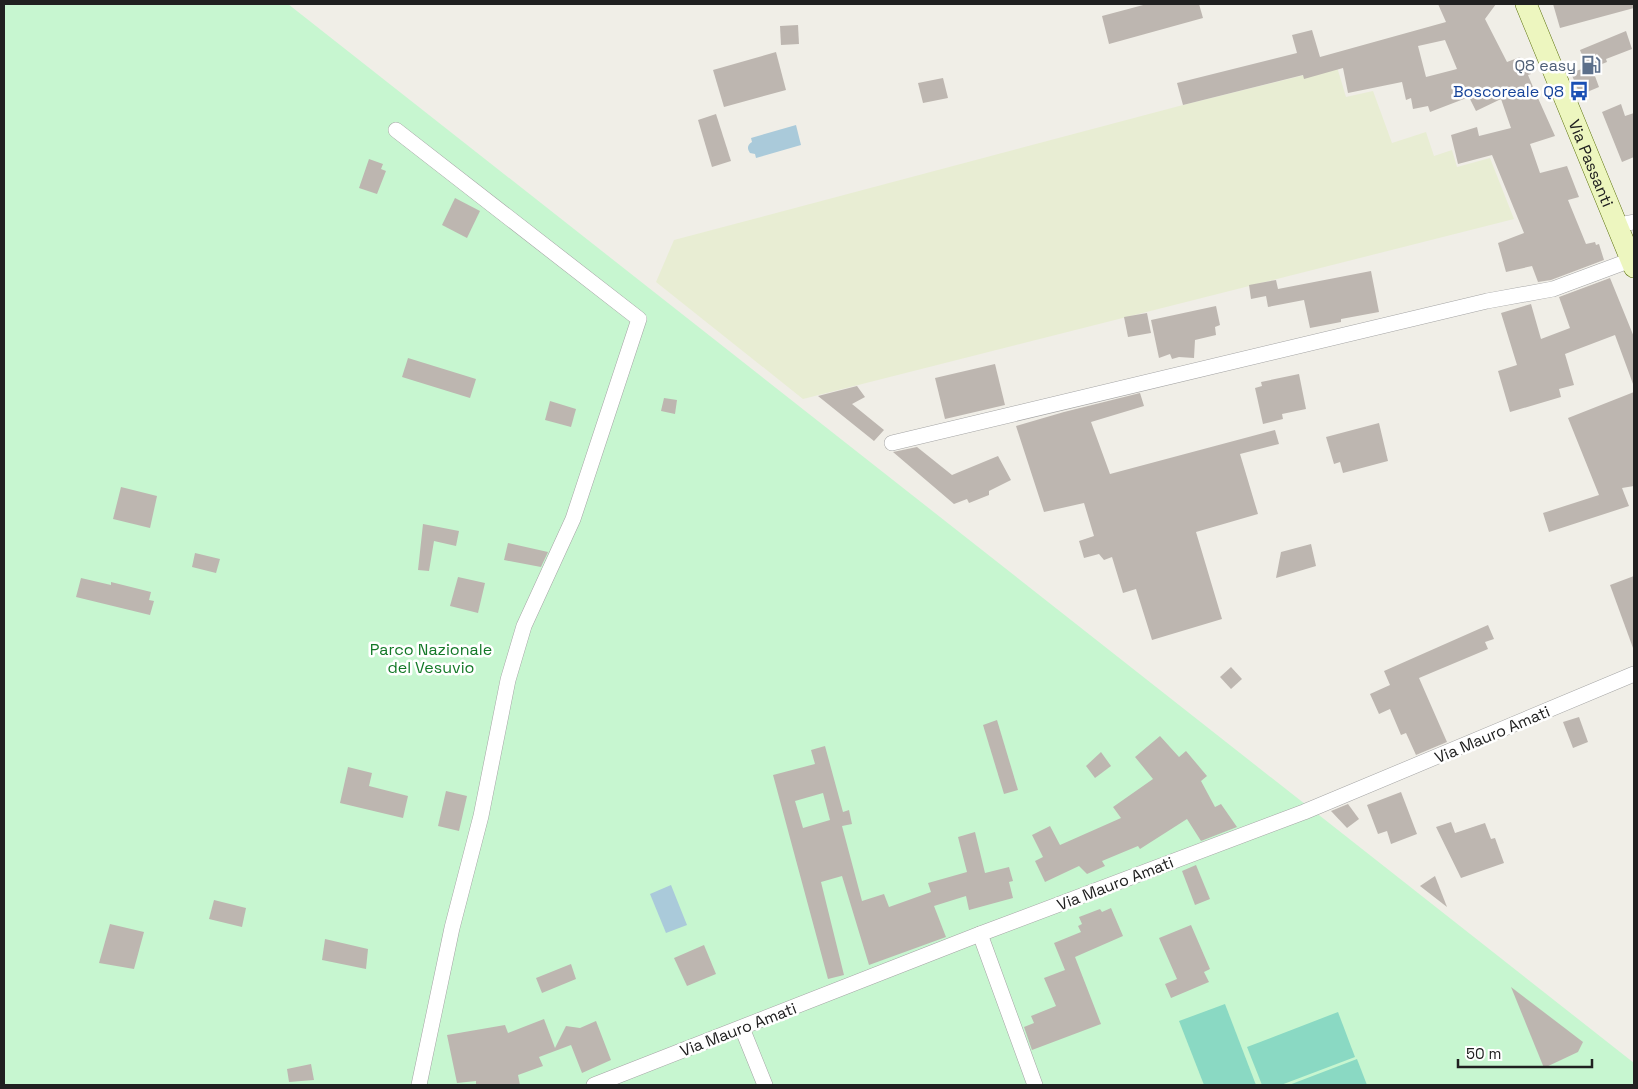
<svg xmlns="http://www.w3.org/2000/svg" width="1638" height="1089" font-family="'Space Grotesk',sans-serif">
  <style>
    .farmland { fill: #e8edd3 }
    .park { fill: #c7f6d0 }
    .pitch { fill: #8ad9c3 }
    .water { fill: #aacada }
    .building { fill: #bdb6b0; fill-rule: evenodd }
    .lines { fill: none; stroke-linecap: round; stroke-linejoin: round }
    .street-casing { stroke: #a4a4a4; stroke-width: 16 }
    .secondary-casing { stroke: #5b710c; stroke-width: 22 }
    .street { stroke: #fff; stroke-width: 15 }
    .secondary { stroke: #edf6bf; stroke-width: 21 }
    .labels { text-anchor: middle; stroke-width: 5; stroke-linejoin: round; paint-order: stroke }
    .service-label { font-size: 16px; fill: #4e5e75; stroke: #fff; text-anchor: end }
    .transit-label { font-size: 16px; fill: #164399; stroke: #fff; text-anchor: end }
    .street-label { font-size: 16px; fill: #202020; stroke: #fff }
    .park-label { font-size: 16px; fill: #137827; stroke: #fff }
  </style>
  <rect width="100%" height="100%" fill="#f0eee7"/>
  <path class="farmland" d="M1337 67 1346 97 1373 91 1392 143 1426 132 1434 156 1452 150 1457 167 1490 158 1514 219 803 399 656 282 674 240 1183 105Z"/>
  <path class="park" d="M4 4H288L1634 1063V1085H4Z"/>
  <g class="pitch">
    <path d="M1225 1004 1256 1085H1204L1179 1021Z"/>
    <path d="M1338 1012 1355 1057 1281 1085H1262L1247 1047Z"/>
    <path d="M1357 1059 1367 1085H1289Z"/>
  </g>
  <g class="water">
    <path d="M796 125 801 145 756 158 755 154 750 153C747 149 747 145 752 142L751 138Z"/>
    <path d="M671 885 687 925 666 933 650 894Z"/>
  </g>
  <g class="building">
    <path d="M1147 4H1199L1203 18 1109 44 1102 16Z"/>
    <path d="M1438 4H1496L1485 19 1507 62 1520 57 1523 63 1525 62 1531 74 1528 75 1533 87 1555 136 1530 144 1540 173 1567 166 1579 197 1568 200 1586 244 1595 242 1596 245 1599 244 1604 260 1551 280 1538 282 1532 266 1506 272 1498 243 1524 233 1492 155 1458 164 1451 135 1477 127 1479 136 1511 128 1501 99 1476 111 1469 97 1430 112 1428 106 1413 109 1411 98 1406 100 1402 82 1348 93 1343 68 1304 79 1303 75 1183 105 1177 83 1297 53 1292 35 1312 30 1320 57 1446 22ZM1445 40 1457 69 1426 77 1418 46Z"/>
    <path d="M1553 4H1633L1634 8 1560 28Z"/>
    <path d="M798 25 799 44 781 45 780 26Z"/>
    <path d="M1626 31 1632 49 1606 59 1607 62 1592 68 1599 87 1580 95 1571 73 1587 67 1580 50Z"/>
    <path d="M776 52 786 90 724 107 713 70Z"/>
    <path d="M943 78 948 98 923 103 918 83Z"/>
    <path d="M1621 104 1625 116 1634 113V157L1622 162 1602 112Z"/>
    <path d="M716 114 731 161 712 167 698 120Z"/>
    <path d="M369 159 383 164 381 169 386 171 377 194 359 188Z"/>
    <path d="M455 198 480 211 467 238 442 225Z"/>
    <path d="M1371 271 1379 312 1341 319V322L1310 328 1304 300 1268 307 1266 296 1251 299 1249 285 1276 280 1278 289Z"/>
    <path d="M1610 278 1634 337V383L1633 384 1615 335 1565 354 1574 385 1559 389 1561 397 1510 412 1498 371 1517 365 1501 313 1531 304 1541 339 1570 328 1559 297Z"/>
    <path d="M1216 306 1220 325 1215 327 1216 335 1195 340 1194 358 1179 357 1172 359 1170 354 1159 358 1151 320Z"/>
    <path d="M1147 313 1151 333 1128 337 1124 317Z"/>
    <path d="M408 358 476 379 470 398 402 377Z"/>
    <path d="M995 364 1005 405 945 419 935 378Z"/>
    <path d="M1299 374 1306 409 1282 414 1283 419 1263 424 1255 388 1262 386 1261 382Z"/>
    <path d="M857 386 865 397 852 404 884 430 874 441 818 396Z"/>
    <path d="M1634 392V486L1622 488 1629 506 1549 532 1543 513 1599 495 1568 418Z"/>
    <path d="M1140 393 1144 406 1091 422 1110 474 1275 430 1279 444 1240 454 1258 514 1196 532 1222 619 1152 640 1136 589 1123 593 1112 557 1104 560 1099 554 1084 558 1079 541 1094 536 1084 503 1044 512 1016 426 1064 412Z"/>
    <path d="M664 398 677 400 675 414 661 411Z"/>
    <path d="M550 401 576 409 571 427 545 420Z"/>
    <path d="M1379 423 1388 461 1343 473 1340 462 1334 464 1326 437Z"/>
    <path d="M917 447 952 475 998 456 1011 480 989 491V495L969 503 967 499 954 504 893 452Z"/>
    <path d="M121 487 157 496 150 528 113 519Z"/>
    <path d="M423 524 459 531 456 546 434 541 429 571 418 570Z"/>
    <path d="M508 543 548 552 541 567 504 560Z"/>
    <path d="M1311 544 1316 566 1276 578 1281 552Z"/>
    <path d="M195 553 220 559 216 573 192 567Z"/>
    <path d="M1634 576V647L1633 648 1610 585Z"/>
    <path d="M458 577 485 583 478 613 450 606Z"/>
    <path d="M81 578 111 585V582L151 592 149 600 154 601 150 615 76 597Z"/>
    <path d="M1488 625 1494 639 1485 642 1488 649 1419 678 1447 742 1416 755 1406 733 1401 735 1390 709 1379 714 1370 694 1390 685 1384 671Z"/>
    <path d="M1231 667 1242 679 1231 689 1220 677Z"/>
    <path d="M1579 717 1588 742 1573 748 1563 722Z"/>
    <path d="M997 720 1018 790 1004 794 983 725Z"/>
    <path d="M1160 736 1179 757 1186 751 1207 776 1201 781 1215 807 1221 804 1237 827 1201 841 1187 819 1140 849 1138 846 1102 861 1105 866 1087 874 1079 866 1045 882 1035 861 1043 857 1032 835 1050 826 1060 845 1121 818 1113 807 1153 779 1135 757Z"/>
    <path d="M825 746 843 812 849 810 852 824 842 826 862 901 884 894 889 907 931 892 928 883 967 872 958 837 975 832 985 873 1009 867 1013 881 1009 882 1013 898 969 910 966 896 934 906 946 937 869 965 842 876 821 882 844 975 828 979 773 775 815 764 811 750ZM823 793 830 820 803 828 795 801Z"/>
    <path d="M1101 752 1111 766 1095 778 1086 766Z"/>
    <path d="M348 767 372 773 369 786 408 796 403 818 340 803Z"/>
    <path d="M446 791 467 796 459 831 438 826Z"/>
    <path d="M1401 792 1417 834 1391 844 1387 831 1378 834 1367 805Z"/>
    <path d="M1348 804 1359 819 1347 828 1331 811Z"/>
    <path d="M1451 822 1455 833 1485 823 1491 839 1495 838 1504 863 1461 878 1436 827Z"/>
    <path d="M1196 865 1210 899 1195 905 1182 871Z"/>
    <path d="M1435 876 1447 907 1420 886Z"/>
    <path d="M214 900 246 908 242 927 209 919Z"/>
    <path d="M1111 908 1123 936 1075 957 1101 1024 1032 1050 1024 1027 1034 1023 1031 1016 1056 1006 1044 978 1065 970 1054 943 1081 932 1078 926 1082 924 1079 917 1100 909 1102 912Z"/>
    <path d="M110 924 144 932 134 969 99 963Z"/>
    <path d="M1191 925 1210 969 1204 972 1209 982 1171 998 1165 984 1177 979 1159 938Z"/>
    <path d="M325 939 368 949 366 969 322 960Z"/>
    <path d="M704 945 716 974 687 986 674 958Z"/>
    <path d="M571 964 576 979 542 993 536 978Z"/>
    <path d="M1511 987 1583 1042 1578 1052 1544 1068Z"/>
    <path d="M544 1019 555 1048 566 1026 580 1028 596 1021 611 1060 582 1073 571 1045 539 1057 543 1066 518 1075 520 1085H476V1081L457 1083 447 1035 505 1025 508 1033Z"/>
    <path d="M311 1064 314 1080 289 1082 287 1069Z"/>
  </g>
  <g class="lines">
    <defs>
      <g id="street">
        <path d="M396 130 639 319 573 519 524 626 508 680 481 816 452 928 419 1085"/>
        <path d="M1618 225 1634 222"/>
        <path d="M892 443 1487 301 1553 289 1631 260"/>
        <path d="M980 934 1035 1085"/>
        <path d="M742 1028 765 1085"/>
        <path d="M594 1085 980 934 1304 812 1634 674"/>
      </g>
      <g id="secondary">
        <path id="s1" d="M1526 4 1634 267"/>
      </g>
    </defs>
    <use href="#street" class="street-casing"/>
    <use href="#secondary" class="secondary-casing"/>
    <use href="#street" class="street"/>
    <use href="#secondary" class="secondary"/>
  </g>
  <defs>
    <symbol id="fuel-bare" viewBox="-9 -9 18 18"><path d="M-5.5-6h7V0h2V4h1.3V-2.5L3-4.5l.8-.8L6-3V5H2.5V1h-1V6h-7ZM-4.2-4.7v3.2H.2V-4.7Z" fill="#5c6f8a" stroke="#fff" stroke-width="2.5" paint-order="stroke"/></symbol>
    <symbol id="bus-bare" viewBox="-9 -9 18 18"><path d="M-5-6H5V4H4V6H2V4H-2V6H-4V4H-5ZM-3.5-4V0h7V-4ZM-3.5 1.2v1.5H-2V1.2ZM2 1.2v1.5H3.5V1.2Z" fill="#1a4fb4" stroke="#fff" stroke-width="2.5" paint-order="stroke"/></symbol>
  </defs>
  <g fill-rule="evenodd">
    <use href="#fuel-bare" x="1577" y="51" width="28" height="28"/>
    <use href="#bus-bare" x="1565" y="77" width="28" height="28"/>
  </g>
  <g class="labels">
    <g class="service-label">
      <text x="1576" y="71">Q8 easy</text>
    </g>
    <g class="transit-label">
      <text x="1564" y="97">Boscoreale Q8</text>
    </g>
    <g class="street-label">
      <text dy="6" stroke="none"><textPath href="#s1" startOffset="172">Via Passanti</textPath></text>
      <text transform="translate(1492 734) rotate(-23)" y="6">Via Mauro Amati</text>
      <text transform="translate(1115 883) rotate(-21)" y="6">Via Mauro Amati</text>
      <text transform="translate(738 1029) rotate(-21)" y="6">Via Mauro Amati</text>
    </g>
    <g class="park-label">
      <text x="431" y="655">Parco Nazionale<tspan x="431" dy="18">del Vesuvio</tspan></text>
    </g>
  </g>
  <rect width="1638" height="1089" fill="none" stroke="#202020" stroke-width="10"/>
  <path d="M1458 1059v8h134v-8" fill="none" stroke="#202020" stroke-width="2.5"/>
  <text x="1466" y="1059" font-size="15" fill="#202020" stroke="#ffffff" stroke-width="4" paint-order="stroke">50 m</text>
</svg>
